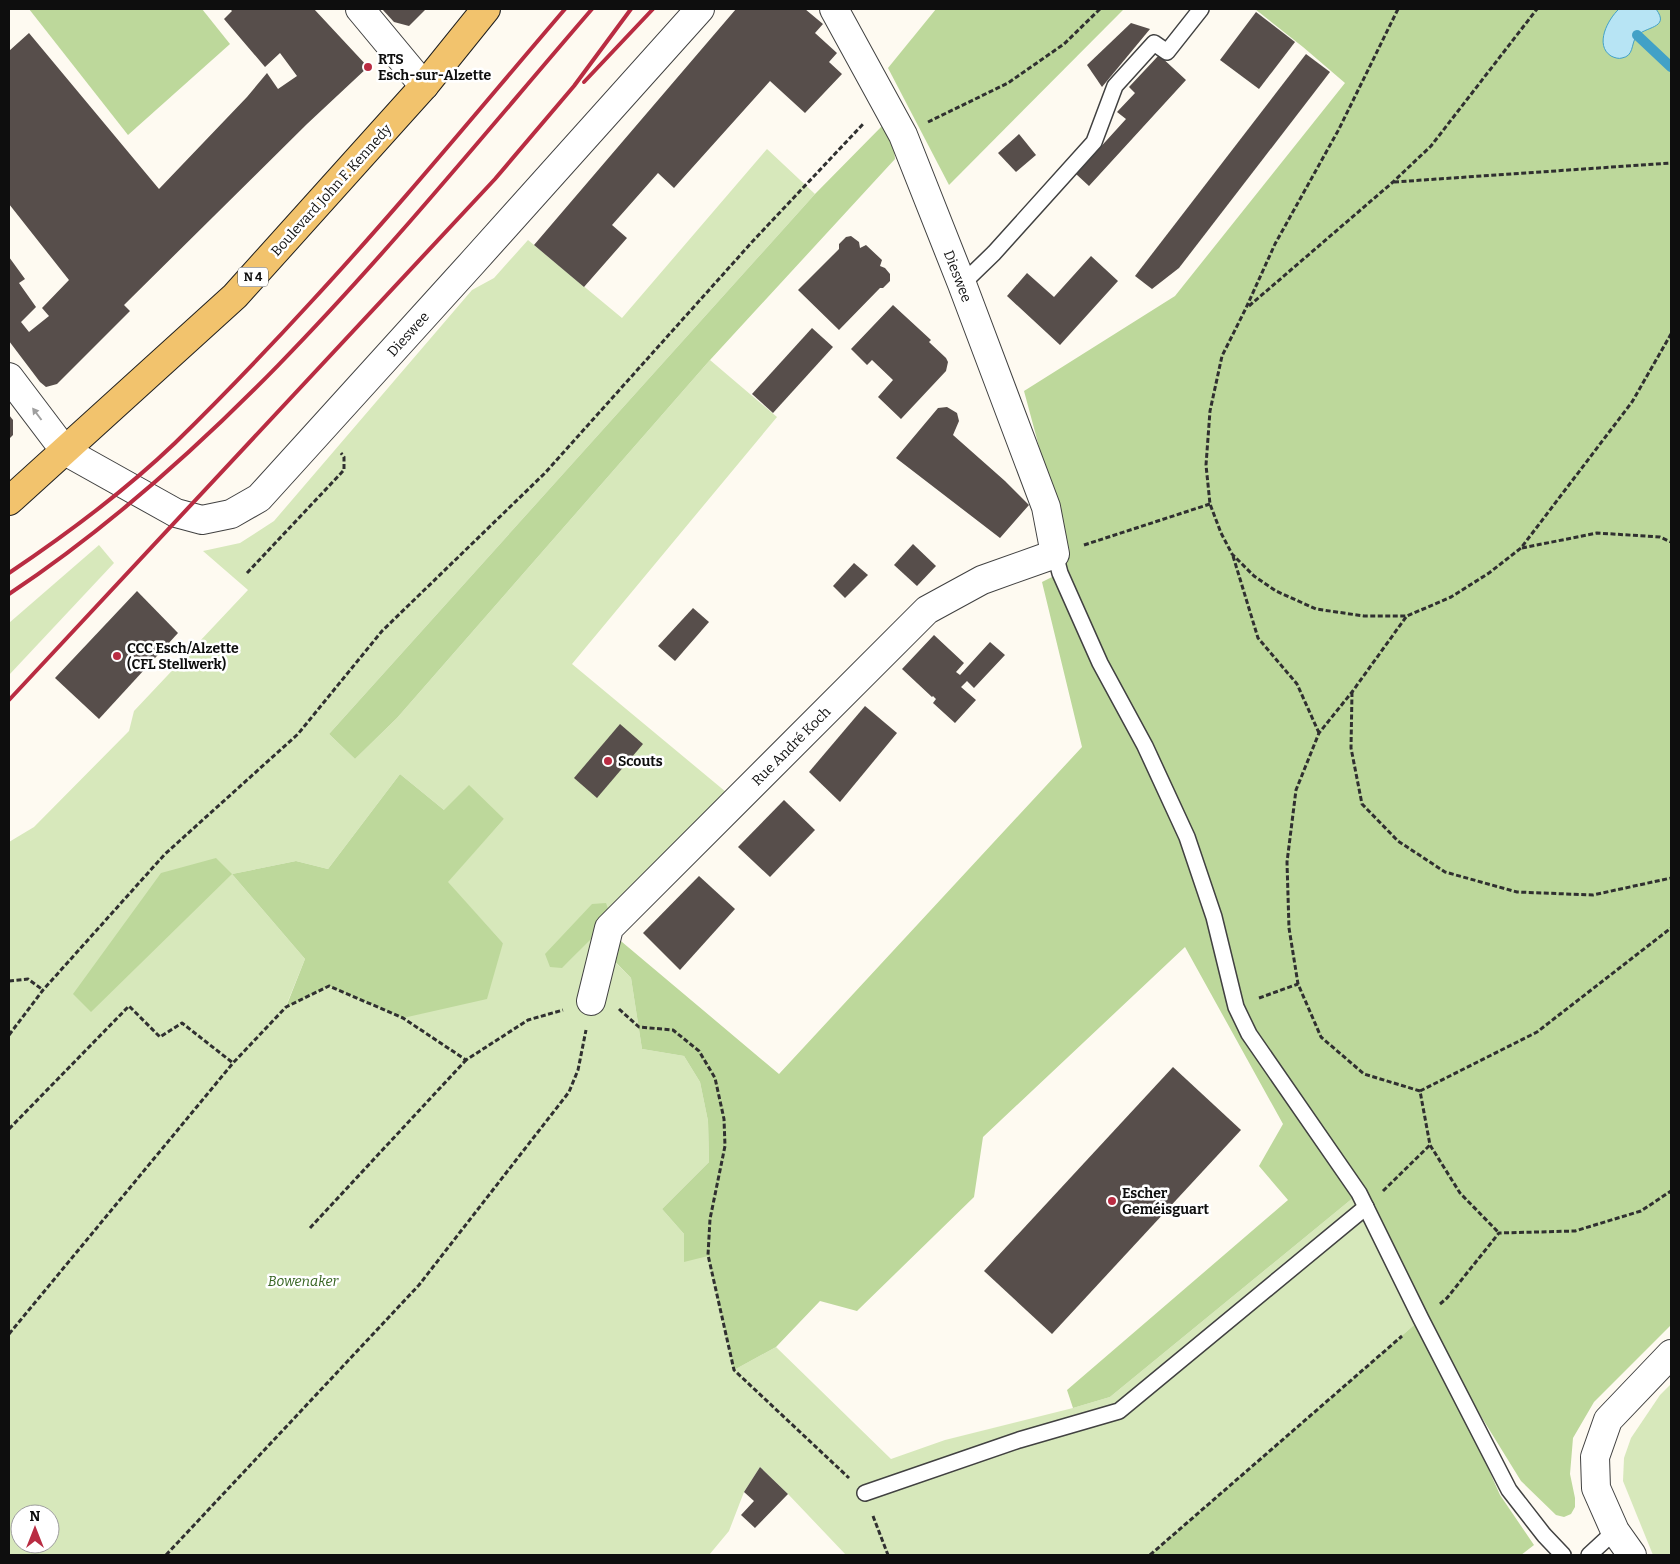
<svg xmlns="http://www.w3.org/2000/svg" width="1680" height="1564" font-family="Bitter,serif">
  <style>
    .green { fill: #d7e8bb; fill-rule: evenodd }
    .forest { fill: #bdd89b }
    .water { fill: #b7e4f4; stroke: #42a1c7 }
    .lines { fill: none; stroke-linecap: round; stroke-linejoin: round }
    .stream { stroke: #42a1c7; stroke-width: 10 }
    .building { fill: #574e4b }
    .lane-casing { stroke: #414141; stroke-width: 18 }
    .street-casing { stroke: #414141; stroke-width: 30 }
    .primary-casing { stroke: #1f1f1f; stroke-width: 30 }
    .path { stroke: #303030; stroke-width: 3; stroke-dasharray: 5 2.5; stroke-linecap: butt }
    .lane { stroke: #fff; stroke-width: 15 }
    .street { stroke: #fff; stroke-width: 28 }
    .primary { stroke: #f2c36d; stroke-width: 28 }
    .rail { stroke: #b92c42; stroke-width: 4 }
    .oneway { fill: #9f9f9f }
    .poi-dot { fill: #b92c42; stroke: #fff; stroke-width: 2 }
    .labels { text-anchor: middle; stroke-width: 5; stroke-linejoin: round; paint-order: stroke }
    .shield { fill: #fff; stroke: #565656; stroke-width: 1 }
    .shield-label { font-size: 12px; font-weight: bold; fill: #0e0e0e }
    .poi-label { font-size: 14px; font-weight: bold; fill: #0e0e0e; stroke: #fff; text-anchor: start }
    .street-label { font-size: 14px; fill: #0e0e0e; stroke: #fff }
    .park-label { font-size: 14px; font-style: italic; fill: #366421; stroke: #fff }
  </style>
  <rect width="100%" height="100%" fill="#fefaf1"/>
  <g class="green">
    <path d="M767 149 815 194 329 734 355 759 397 718 710 360 777 417 572 664 726 792 562 968 591 938 631 978 642 1049 684 1056 700 1082 708 1121 709 1162 662 1209 684 1234 708 1255 734 1370 776 1347 891 1459 945 1440 1073 1408 1110 1397 1359 1193 1421 1319 1150 1555H846L788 1494 760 1467 744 1492 729 1531 709 1555H9V842L34 827 129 731 134 711 248 590 203 551 240 543 274 521 472 290 494 278 528 240 622 318ZM400 774 444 810 504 819 447 882 503 943 403 1018 329 986 286 1006 305 959 232 874 296 861 328 869ZM20 1514H50V1544H20Z"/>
    <path d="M99 545 114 563 9 675V623Z"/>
    <path d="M1671 1384V1555H1653L1623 1481 1624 1458 1631 1438 1660 1395Z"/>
  </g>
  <g class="forest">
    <path d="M29 9H202L230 44 128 135Z"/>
    <path d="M936 9H1124L949 185 888 68Z"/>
    <path d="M1255 9H1671V1325L1594 1402 1573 1438 1570 1474 1575 1498V1507L1571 1514 1564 1517 1556 1515 1521 1481 1424 1324 1500 1495 1534 1545 1521 1555H1150L1421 1319 1359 1193 1110 1397 1073 1408 1067 1390 1288 1200 1259 1166 1283 1124 1185 947 983 1137 974 1197 857 1311 820 1301 776 1347 734 1370 708 1256 684 1262V1234L662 1209 709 1162 708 1121 700 1082 684 1056 642 1049 631 978 592 938 562 968 550 967 545 954 592 904 606 903 611 917 603 926 779 1074 1082 747 1042 582 1060 573 1055 506 1024 391 1175 296 1345 83 1303 47Z"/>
    <path d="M884 124 894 148 895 159 710 360 397 718 355 759 329 734 815 194Z"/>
    <path d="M400 774 444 810 469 785 504 819 448 882 503 943 487 999 403 1018 329 986 286 1007 305 959 232 874 91 1012 73 994 161 873 216 858 232 874 296 861 328 869Z"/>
  </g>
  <path class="water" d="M1619 9H1656C1671 29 1644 26 1636 37 1631 44 1634 56 1622 58 1619 59 1615 58 1611 56 1594 45 1608 19 1619 9Z"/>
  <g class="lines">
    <path class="stream" d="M1637 35 1671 67"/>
  </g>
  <g class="building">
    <path d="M230 9H314L368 67 307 124 124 305 130 311 57 384 46 387 40 382 9 341V257L25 279 19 283 36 307 21 322 29 332 49 316 42 308 69 280 9 204V51L29 33 159 189 247 97 267 73 278 89 297 76 280 53 265 67 224 19 232 11Z"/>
    <path d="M382 9H426L409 26 394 22Z"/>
    <path d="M736 9H805L823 24 815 33 837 53 829 62 842 74 805 113 770 81 674 188 658 173 612 225 627 238 584 287 534 245Z"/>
    <path d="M1256 12 1295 42 1259 89 1220 60Z"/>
    <path d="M1131 23 1150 29 1102 87 1087 65Z"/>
    <path d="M1306 54 1330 72 1179 268 1152 289 1135 276Z"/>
    <path d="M1159 55 1186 80 1089 186 1076 174 1126 119 1117 112 1135 93 1129 87Z"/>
    <path d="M1019 134 1036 155 1016 172 998 153Z"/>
    <path d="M851 236 859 242 860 248 866 245 882 260 880 266 885 268 890 274V281L883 288H880L839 330 798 290 839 249V244L846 237Z"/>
    <path d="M1091 256 1118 281 1060 345 1007 296 1027 273 1054 297Z"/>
    <path d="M893 305 931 340 929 342 946 358 948 362 946 371 901 419 878 397 893 380 872 360 867 365 851 349Z"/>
    <path d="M812 328 833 347 773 413 752 394Z"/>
    <path d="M947 407 957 413 959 421 953 435 1005 481 1029 505 1000 538 896 458 938 408Z"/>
    <path d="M9 415 13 420V435L9 439Z"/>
    <path d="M913 544 936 566 917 586 894 565Z"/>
    <path d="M854 563 868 575 845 598 833 586Z"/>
    <path d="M137 591 178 633 99 719 55 678Z"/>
    <path d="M693 608 709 622 675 661 658 646Z"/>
    <path d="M934 635 964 663 956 672 960 675 990 642 1005 655 974 688 967 681 961 687 976 700 955 723 933 703 936 699 933 696 932 697 902 669Z"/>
    <path d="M865 706 897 733 840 802 809 772Z"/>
    <path d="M620 724 643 744 597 798 574 778Z"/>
    <path d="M784 800 815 830 770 877 738 847Z"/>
    <path d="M699 876 735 909 680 970 643 933Z"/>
    <path d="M1173 1067 1241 1130 1052 1334 984 1271Z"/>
    <path d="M760 1467 788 1494 755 1528 741 1515 754 1501 744 1492Z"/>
  </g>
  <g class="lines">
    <defs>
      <g id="lane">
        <path d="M962 284 994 253 1094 142 1115 86 1154 43 1167 52 1201 9"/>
        <path d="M1055 554 1060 573 1100 663 1145 746 1187 837 1214 917 1236 1007 1249 1034 1359 1193 1421 1319 1509 1490 1544 1535 1563 1555"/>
        <path d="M865 1493 1019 1440 1119 1411 1366 1207"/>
        <path d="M1589 1555 1615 1531"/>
      </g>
      <g id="street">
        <path d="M360 9 424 86"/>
        <path d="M9 377 65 451 176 513 202 520 231 514 259 498 473 262 700 9"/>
        <path d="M591 1001 609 928 927 610 982 580 1055 554 1046 507 962 284 903 135 834 9"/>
        <path d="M1632 1555 1615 1531 1596 1488 1595 1457 1608 1420 1671 1354"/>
      </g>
      <path id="primary" d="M9 501 235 296 424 86 486 9"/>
    </defs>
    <use href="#lane" class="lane-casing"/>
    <use href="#street" class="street-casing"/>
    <use href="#primary" class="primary-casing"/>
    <g class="path">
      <path d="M1398 9 1339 129 1275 244 1246 308 1222 356 1210 411 1206 465 1210 504 1221 533 1232 554 1254 576 1276 591 1316 609 1364 616H1407L1451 597 1489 573 1521 548 1632 402 1671 334"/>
      <path d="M928 122 1008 83 1064 44 1100 9"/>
      <path d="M1394 182 1671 163"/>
      <path d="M1249 306 1393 182 1431 146 1537 9"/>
      <path d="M1084 545 1210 504"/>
      <path d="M1522 548 1597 533 1660 537 1671 542"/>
      <path d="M1233 556 1258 638 1297 684 1319 733"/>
      <path d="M247 573 344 470V457L341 453"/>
      <path d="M1406 617 1352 692 1319 733 1296 790 1287 862 1289 928 1298 984 1321 1037 1364 1074 1420 1091 1430 1145 1460 1193 1499 1233"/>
      <path d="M1352 692 1351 748 1362 804 1398 841 1445 872 1517 892 1593 895 1671 878"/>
      <path d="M9 981 28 979 43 990"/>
      <path d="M1259 998 1298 984"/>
      <path d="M619 1009 639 1027 673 1030 699 1051 715 1078 724 1119 725 1146 710 1219 708 1255 734 1370 849 1478"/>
      <path d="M9 1035 43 990 165 854 298 734 382 631 545 473 752 242 864 123"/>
      <path d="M1420 1091 1537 1032 1671 928"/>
      <path d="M9 1129 129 1006 160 1037 182 1023 233 1063 286 1007 329 986 403 1018 466 1060 528 1020 563 1010"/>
      <path d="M1383 1191 1430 1145"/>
      <path d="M310 1228 466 1060"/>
      <path d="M1440 1304 1447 1298 1499 1233 1575 1231 1641 1211 1671 1191"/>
      <path d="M9 1334 233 1063"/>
      <path d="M873 1516 888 1555"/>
      <path d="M166 1555 419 1285 569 1092 578 1070 586 1030"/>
      <path d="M1150 1555 1402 1336"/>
    </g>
    <use href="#lane" class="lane"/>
    <use href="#street" class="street"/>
    <use href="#primary" class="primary"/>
    <g class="rail">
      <path d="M584 82 653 9"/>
      <path d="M9 573C67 534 125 491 175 443 222 397 267 350 311 302 399 207 481 107 565 9"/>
      <path d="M9 594C238 442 414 215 592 9"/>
      <path d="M9 700 495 179 574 86 631 9"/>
    </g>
  </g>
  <defs><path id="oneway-solid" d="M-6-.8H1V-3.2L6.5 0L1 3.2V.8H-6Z" transform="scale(1.25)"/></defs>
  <use class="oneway" href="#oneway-solid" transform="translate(37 414) rotate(-127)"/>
  <g class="poi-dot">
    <circle cx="368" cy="67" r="5"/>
    <circle cx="117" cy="656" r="5"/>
    <circle cx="608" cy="761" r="5"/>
    <circle cx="1112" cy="1201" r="5"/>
  </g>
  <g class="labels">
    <rect class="shield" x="238" y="267.5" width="30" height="19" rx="4"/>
    <g class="shield-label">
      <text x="253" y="281">N 4</text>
    </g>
    <g class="poi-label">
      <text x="378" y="64">RTS<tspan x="378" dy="16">Esch-sur-Alzette</tspan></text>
      <text x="127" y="653">CCC Esch/Alzette<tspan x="127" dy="16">(CFL Stellwerk)</tspan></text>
      <text x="618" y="766">Scouts</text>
      <text x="1122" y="1198">Escher<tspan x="1122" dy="16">Geméisguart</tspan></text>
    </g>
    <g class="street-label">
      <text transform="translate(331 190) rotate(-48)" y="5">Boulevard John F. Kennedy</text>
      <text transform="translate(958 276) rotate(69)" y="5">Dieswee</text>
      <text transform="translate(408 334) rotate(-48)" y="5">Dieswee</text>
      <text transform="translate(791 746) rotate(-45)" y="5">Rue André Koch</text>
    </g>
    <g class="park-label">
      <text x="303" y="1286">Bowenaker</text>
    </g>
  </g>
  <rect width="1680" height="1564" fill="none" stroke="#0e0e0e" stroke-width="20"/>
  <g transform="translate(35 1529)"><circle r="24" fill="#ffffff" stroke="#9f9f9f"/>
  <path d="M0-4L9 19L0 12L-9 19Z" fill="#b92c42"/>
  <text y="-8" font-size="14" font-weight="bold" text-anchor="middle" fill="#0e0e0e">N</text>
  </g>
</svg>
